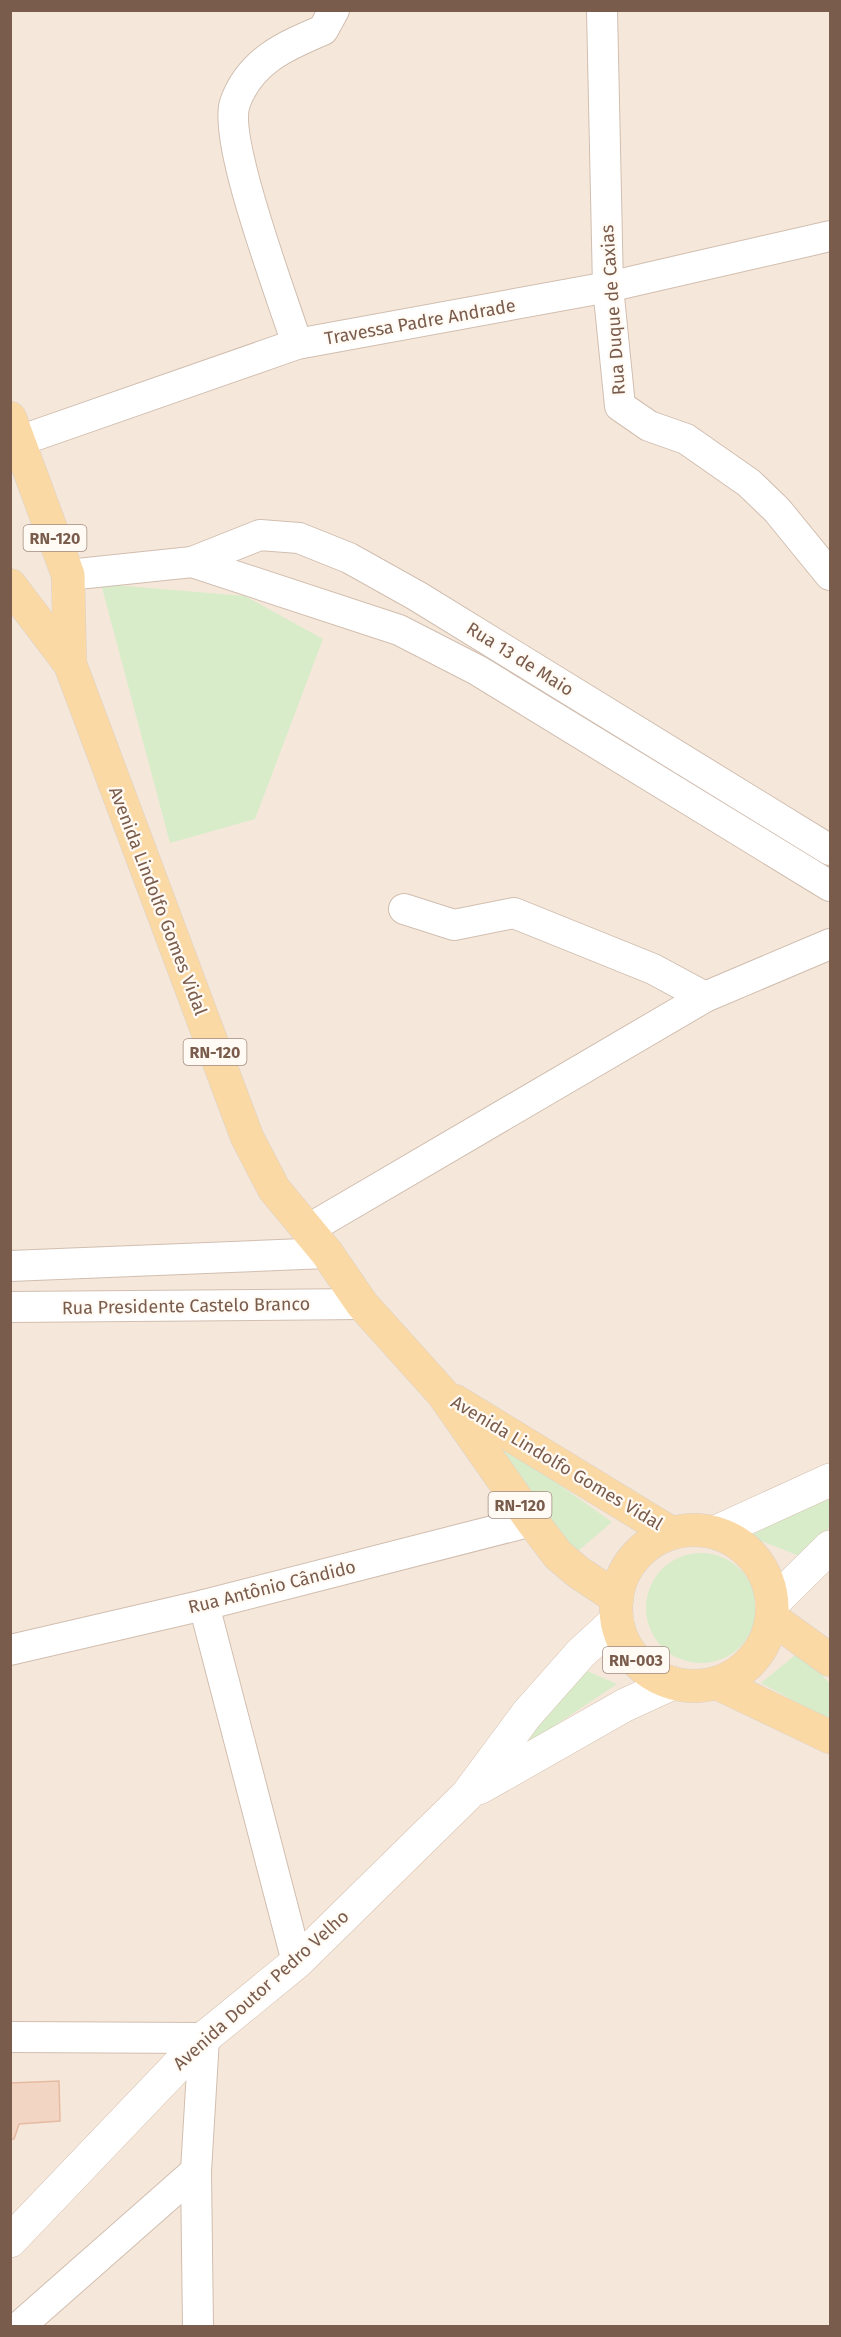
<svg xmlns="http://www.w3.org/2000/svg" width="841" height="2337" font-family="'Fira Sans',sans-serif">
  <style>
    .residential { fill: #f5e8da }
    .green { fill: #d8ecc9 }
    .building { fill: #f3d5c3; stroke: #e6bba3; stroke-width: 1.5 }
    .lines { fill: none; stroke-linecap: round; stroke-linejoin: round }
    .minor-casing { stroke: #d1beb0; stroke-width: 32 }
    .secondary-casing { stroke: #d6c0b0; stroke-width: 34 }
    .primary-casing { stroke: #dad1cd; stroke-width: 34 }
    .minor { stroke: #fff; stroke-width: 30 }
    .secondary { stroke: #fff; stroke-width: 33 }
    .primary { stroke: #fbd9a5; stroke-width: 33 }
    .labels { text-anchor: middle; stroke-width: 4.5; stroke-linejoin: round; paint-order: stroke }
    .shield { fill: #fffaf3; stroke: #a28b7f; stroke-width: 1.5 }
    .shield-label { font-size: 16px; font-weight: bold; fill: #7a5c4d }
    .street-label { font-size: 18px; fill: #7a5c4d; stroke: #fffaf3 }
  </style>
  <rect width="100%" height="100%" fill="#fdf6ec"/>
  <rect class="residential" x="11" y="11" width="819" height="2315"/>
  <g class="green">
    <path d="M101 584 245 596 323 639 255 819 170 843Z"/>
    <path d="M476 1426 612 1522 571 1557Z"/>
    <path d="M830 1495V1527L802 1557 749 1536Z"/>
    <circle cx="701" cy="1608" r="55"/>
    <path d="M800 1651 830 1684V1721L761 1683Z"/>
    <path d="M580 1668 617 1684 500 1762Z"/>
  </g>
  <path class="building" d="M59 2081 60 2121 19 2124 14 2139H10V2083Z"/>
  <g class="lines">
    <defs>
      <g id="minor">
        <path d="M602 10 608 287 620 406 649 426 686 439 749 483 777 510 830 575"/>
        <path d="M297 344C283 299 222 140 235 103 250 61 285 46 323 30L334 10"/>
        <path d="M19 441 297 344 608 287 830 236"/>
        <path d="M192 562 399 630 477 670 830 886"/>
        <path d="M68 575 192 562 260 535 299 538 349 558 417 596 830 850"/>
        <path d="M404 909 454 925 514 913 653 969 705 997"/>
        <path d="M307 1230 705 997 830 944"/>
        <path d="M10 1266 327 1253"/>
        <path d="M10 1307 362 1304"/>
        <path d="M204 1605 297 1962"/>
        <path d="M10 1650 204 1605 532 1521"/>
        <path d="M10 2037 204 2038 196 2171 198 2326"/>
        <path d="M20 2326 196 2171"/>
      </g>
      <g id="secondary">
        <path d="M716 1532 830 1480"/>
        <path d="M772 1604 830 1547"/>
        <path d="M479 1788 625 1705 673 1683"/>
        <path d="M10 2241 204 2038 297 1962 467 1795 527 1714 581 1653 617 1620"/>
      </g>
      <g id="primary">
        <path d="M10 418 68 575 70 664"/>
        <path d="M10 585 70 664 247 1137 274 1189 327 1253 362 1304 443 1394 532 1521 558 1555 578 1572 617 1598"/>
        <path d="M455 1401 671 1533"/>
        <circle cx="694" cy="1608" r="78"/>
        <path d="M772 1618 830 1660"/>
        <path d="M717 1683 830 1737"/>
      </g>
    </defs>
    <use href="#minor" class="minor-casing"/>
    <use href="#secondary" class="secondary-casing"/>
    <use href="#primary" class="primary-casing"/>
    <use href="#minor" class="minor"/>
    <use href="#secondary" class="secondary"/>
    <use href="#primary" class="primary"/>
  </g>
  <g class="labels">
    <g class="shield">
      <rect x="23.5" y="525" width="63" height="26" rx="4.5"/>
      <rect x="183.5" y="1039" width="63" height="26" rx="4.5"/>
      <rect x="488.5" y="1492" width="63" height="26" rx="4.5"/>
      <rect x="603" y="1647" width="66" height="26" rx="4.5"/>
    </g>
    <g class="shield-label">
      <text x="55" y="544">RN-120</text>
      <text x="215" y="1058">RN-120</text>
      <text x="520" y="1511">RN-120</text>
      <text x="636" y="1666">RN-003</text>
    </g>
    <g class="street-label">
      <text transform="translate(613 310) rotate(-94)" y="6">Rua Duque de Caxias</text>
      <text transform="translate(420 322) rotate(-10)" y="6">Travessa Padre Andrade</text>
      <text transform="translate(520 659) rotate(32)" y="6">Rua 13 de Maio</text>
      <text transform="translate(158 901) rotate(69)" y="6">Avenida Lindolfo Gomes Vidal</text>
      <text transform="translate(186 1306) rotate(-1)" y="6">Rua Presidente Castelo Branco</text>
      <text transform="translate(557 1463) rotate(31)" y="6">Avenida Lindolfo Gomes Vidal</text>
      <text transform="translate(272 1587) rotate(-14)" y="6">Rua Antônio Cândido</text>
      <text transform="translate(261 1990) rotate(-42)" y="6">Avenida Doutor Pedro Velho</text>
    </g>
  </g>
  <rect width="841" height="2337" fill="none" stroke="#7a5c4d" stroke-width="24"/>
</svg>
